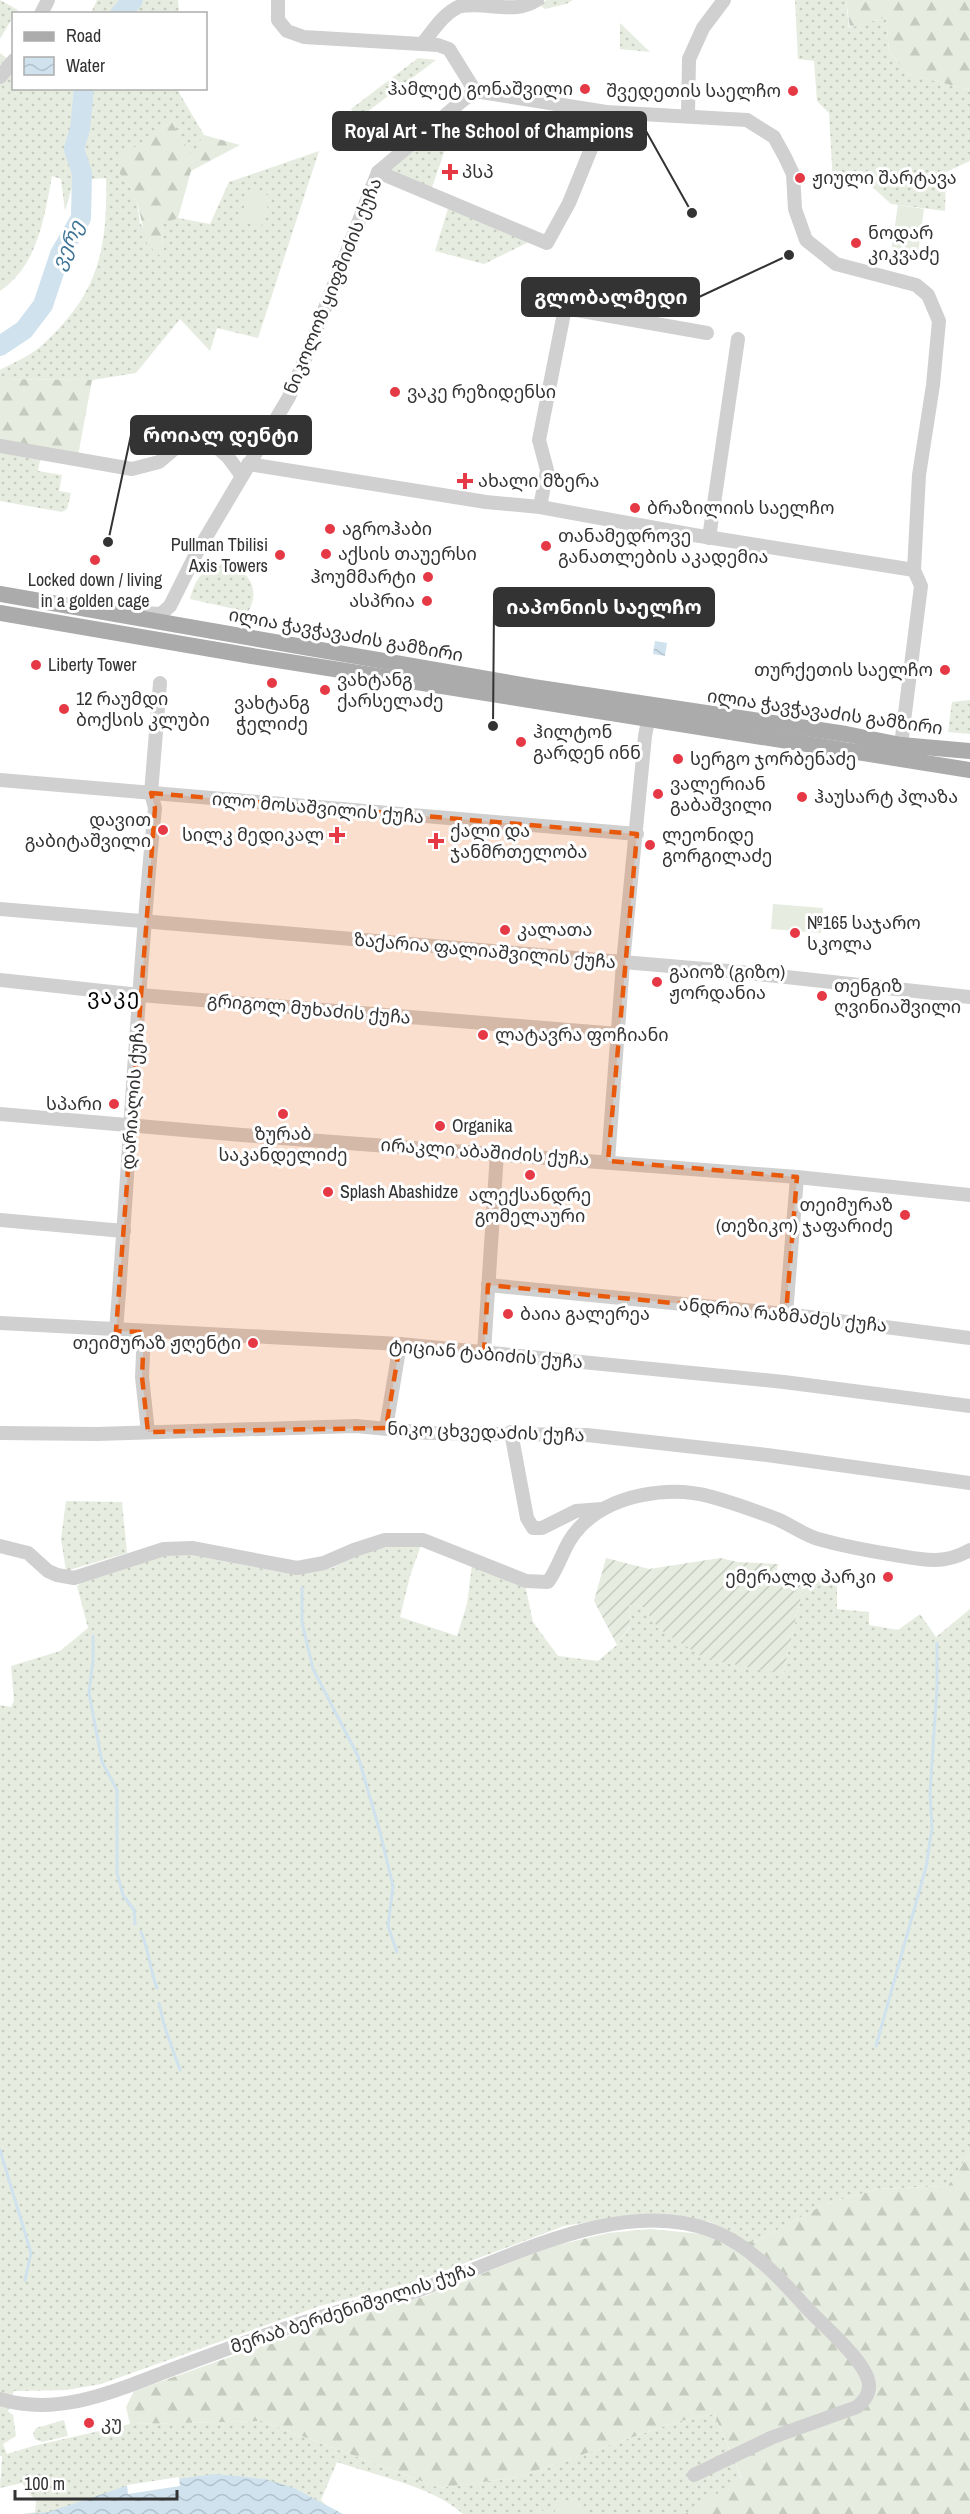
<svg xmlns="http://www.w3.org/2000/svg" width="970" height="2514" font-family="'Archivo Narrow','Noto Sans Georgian',sans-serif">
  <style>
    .grass { fill: url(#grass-dots) }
    .forest { fill: url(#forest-firs) }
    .garden { fill: url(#garden-furrows) }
    .pitch { fill: #e6ecdf }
    .water { fill: url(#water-waves) }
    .pier { fill: #fff }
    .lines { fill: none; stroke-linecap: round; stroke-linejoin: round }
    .stream { stroke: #cfe2ee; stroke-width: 3 }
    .river { stroke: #cfe2ee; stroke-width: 20 }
    .minor { stroke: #d0d0d0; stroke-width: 14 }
    .major { stroke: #ababab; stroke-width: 16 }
    .marked { fill: #e8590c; fill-opacity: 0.2; stroke: #e8590c; stroke-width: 4.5; stroke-dasharray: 12 8; stroke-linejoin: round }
    .poi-dot { fill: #e63946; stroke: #fff; stroke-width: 2 }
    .labels { text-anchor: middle; stroke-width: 6; stroke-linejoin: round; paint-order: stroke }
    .poi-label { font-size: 18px; fill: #333; stroke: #fff; text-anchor: start }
    .street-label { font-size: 18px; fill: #333; stroke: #fff }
    .water-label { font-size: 20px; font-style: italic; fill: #3f7597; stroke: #fff }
    .quarter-label { font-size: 21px; letter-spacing: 1.5px; fill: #000; stroke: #fff }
    .leader { fill: none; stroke: #333; stroke-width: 2 }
    .callout-dot { fill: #333; stroke: #fff; stroke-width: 2 }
    .callout { fill: #333; stroke: #333; stroke-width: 2 }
    .callout-label { font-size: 20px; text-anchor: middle; font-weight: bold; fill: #fff }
  </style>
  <defs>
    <pattern id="grass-dots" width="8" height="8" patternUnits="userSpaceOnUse" patternTransform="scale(1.5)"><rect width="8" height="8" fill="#e6ecdf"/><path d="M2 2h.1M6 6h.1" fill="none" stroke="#c6cbc0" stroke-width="1.8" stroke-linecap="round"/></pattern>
    <pattern id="forest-firs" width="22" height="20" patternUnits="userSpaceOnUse" patternTransform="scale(1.5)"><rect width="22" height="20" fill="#e6ecdf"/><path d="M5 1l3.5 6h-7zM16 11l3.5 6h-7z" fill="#c6cbc0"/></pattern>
    <pattern id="garden-furrows" width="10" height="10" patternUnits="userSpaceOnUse" patternTransform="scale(1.5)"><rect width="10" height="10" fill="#e6ecdf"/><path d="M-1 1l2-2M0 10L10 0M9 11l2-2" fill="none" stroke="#c6cbc0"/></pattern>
    <pattern id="water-waves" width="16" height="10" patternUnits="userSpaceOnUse" patternTransform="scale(1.5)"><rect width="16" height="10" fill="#cfe2ee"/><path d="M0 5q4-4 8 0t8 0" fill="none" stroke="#b2c2cd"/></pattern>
  </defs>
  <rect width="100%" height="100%" fill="#fff"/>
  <g class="grass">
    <path d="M0 0 18 10 14 14 13 17 0 39Z"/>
    <path d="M97 0H122L112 13H91Z"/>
    <path d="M139 0H178L179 13H127Z"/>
    <path d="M546 0H573L566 4 545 9 540 5Z"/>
    <path d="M795 0H846L849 28 886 17 889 51 908 74 970 90V161L946 172 945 211 891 204 867 182 833 184 829 113 817 101 814 61 798 59Z"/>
    <path d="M620 23 650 52 620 49Z"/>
    <path d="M0 53 12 62 13 60 14 88 80 89 76 122 66 142 72 168V187L65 211 61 179 52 176C44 218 38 265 0 291Z"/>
    <path d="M418 58 436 60 359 118 351 109Z"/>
    <path d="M91 89H177L204 135 192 157 171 121 154 137 133 149 120 174 130 186 137 202 140 223 167 262 161 240 163 223 178 218 210 224 229 182 319 151 258 338 217 328 210 351 180 319 136 373 92 380 0 379V370C13 363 29 356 40 347 97 296 108 252 106 178L92 179 82 148 89 112Z"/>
    <path d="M462 101 430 193 386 174Z"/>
    <path d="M450 202 535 239 484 264 435 251Z"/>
    <path d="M0 452 40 460 38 471 62 475 59 491 71 493 67 509 62 512 0 501Z"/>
    <path d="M222 564C247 567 262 589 248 612L190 599C195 579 202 569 222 564Z"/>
    <path d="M970 700V734L948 732 952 702Z"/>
    <path d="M66 1501 122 1502 127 1553 66 1571 61 1539Z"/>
    <path d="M409 1543 421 1545 410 1576 400 1617 457 1636 467 1604 472 1565 525 1585 533 1622 558 1656 598 1661 617 1645 630 1627 629 1605 643 1607 659 1629 783 1674 805 1579 837 1583V1609L869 1612V1625L898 1630 920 1614 936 1637 970 1609V2152L948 2186 878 2189 825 2204 759 2240 746 2242 711 2222 675 2215 618 2217 564 2226 414 2282 320 2306 101 2384 67 2390 14 2391 8 2411 13 2415 16 2436 3 2444 7 2454 33 2446 130 2424 262 2421 440 2488 518 2477 676 2422 714 2414 742 2479 685 2514H463C432 2486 376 2476 337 2462L321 2500 330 2509 343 2514H23L35 2512 36 2502 22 2483 0 2488 2 2456H0V1705L11 1707 14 1700 11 1666 60 1651 88 1628 77 1586 88 1578 159 1554 180 1553 292 1574 332 1568 366 1551Z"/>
    <path d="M64 2420 68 2436 42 2442 35 2439 33 2434 36 2428Z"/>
  </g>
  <g class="forest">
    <path d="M846 0H970V90L908 74 889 51 886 17 850 28Z"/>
    <path d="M171 121 192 156 204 135 240 145 191 171 178 218 163 224 161 240 168 263 147 244 137 202 130 186 120 174 118 153C140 147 155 136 171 121Z"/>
    <path d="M0 379 92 380 78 456 0 442Z"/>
    <path d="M970 2152V2514H685L742 2478 714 2414 676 2422 518 2477 440 2488 262 2421 130 2424 126 2407 134 2391 317 2326 426 2296 550 2247 608 2233 650 2229 712 2235 746 2242 759 2240 825 2204 878 2189 948 2186Z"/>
  </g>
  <path class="garden" d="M606 1558 649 1569 720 1558 738 1562 778 1564 776 1574 805 1579 783 1674 706 1659 659 1629 643 1607 629 1605 630 1626 617 1645 594 1601Z"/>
  <g class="pitch">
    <path d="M249 189 271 196 261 227 240 221Z"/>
    <path d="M898 205 924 209 917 262 890 258Z"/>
    <path d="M773 904 823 908 821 933 771 929Z"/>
    <path d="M577 2497 584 2514H536L550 2507 553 2513 555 2512 554 2505Z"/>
  </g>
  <g class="water">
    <path d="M655 641 667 643 665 656 653 654Z"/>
    <path d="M215 2474 265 2479 294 2488 343 2514H23L49 2512 126 2486Z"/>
  </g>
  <path class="pier" d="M179 2477 180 2486 128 2494 127 2485Z"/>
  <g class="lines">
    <g class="stream">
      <path d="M302 1588V1622L313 1669 358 1756 380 1832 393 1886 388 1926 397 1952"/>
      <path d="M93 1636V1660L89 1693 102 1762 117 1790V1873L123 1895 134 1910 135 1924"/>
      <path d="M141 1932C149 1950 150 1970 157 1988"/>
      <path d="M159 2003 164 2025 180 2070"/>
      <path d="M876 2046 926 1867 932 1828 930 1793 937 1688V1643"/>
      <path d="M0 2150 31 2253 25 2280"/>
    </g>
    <g class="river">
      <path d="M120 14 133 0"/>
      <path d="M0 346 24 330 43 305 60 254 81 218 82 173 74 149 80 129 84 88"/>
    </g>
    <g class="minor">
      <path d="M278 0V20L287 31 304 37 438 45 449 49 475 91"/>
      <path d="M41 14 48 0"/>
      <path d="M422 44C433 31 442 15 458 7 484 0 513 16 537 0"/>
      <path d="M0 77 14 60"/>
      <path d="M688 115 689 59 703 28 724 0"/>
      <path d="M378 172 547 243 569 203 606 112"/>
      <path d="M0 446 132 469 159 462 184 441 198 437 206 438 228 457 242 476"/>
      <path d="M248 464 486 502 540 507 694 535 914 570"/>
      <path d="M540 507 547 470 539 440 565 308 707 333"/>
      <path d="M709 538 738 339"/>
      <path d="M145 613 161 614 170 606 196 554 289 397 309 349 378 172 462 101 475 91 606 112 747 120 774 137 785 157 793 174 795 209 806 240 836 264 916 285 928 295 939 321 933 385 919 475 914 570 921 586 901 745"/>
      <path d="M0 780 637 834"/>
      <path d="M0 909 740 972 970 997"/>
      <path d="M0 980 140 995 618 1034"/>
      <path d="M0 1114 242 1135 797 1177 970 1195"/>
      <path d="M608 1161 623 963 645 736 650 711"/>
      <path d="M0 1220 124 1231"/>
      <path d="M488 1285 786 1314 970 1338"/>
      <path d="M786 1314 797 1177"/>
      <path d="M0 1323 400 1344 784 1382 970 1406"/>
      <path d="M116 1331C130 1156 137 982 155 808L151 793 160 683"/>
      <path d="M144 1332 142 1377 148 1432"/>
      <path d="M484 1352 497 1153"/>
      <path d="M386 1428 400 1344"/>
      <path d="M511 1432 527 1518 533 1528H542L576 1511 602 1509"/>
      <path d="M0 1433 97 1434 356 1426 429 1433 587 1435 767 1455 970 1483"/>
      <path d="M0 1546 28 1553 48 1571 57 1575 74 1578 164 1549 192 1548 297 1568 324 1563 354 1550 385 1540H423L526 1581 548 1582C561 1564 564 1543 580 1527 611 1494 670 1485 712 1497 734 1503 756 1511 777 1519 791 1525 804 1535 818 1539 843 1546 869 1551 895 1555 924 1560 943 1565 970 1550"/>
      <path d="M0 2399C62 2418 121 2388 178 2367 226 2349 275 2331 324 2316 354 2306 385 2301 416 2291 503 2263 618 2194 713 2231 749 2245 779 2277 805 2306 820 2323 870 2364 869 2386 869 2396 863 2401 857 2407L773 2437 694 2475"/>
    </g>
    <g class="major">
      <path d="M0 594 533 687 846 734 901 745 970 751"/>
      <path d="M0 613 252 656 970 770"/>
    </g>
  </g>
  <path class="marked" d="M151 793 637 834 608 1161 797 1177 786 1314 488 1285 484 1352 400 1344 386 1428 148 1432 142 1377 144 1332 116 1331 155 808Z"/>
  <g class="poi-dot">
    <circle cx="585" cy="89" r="6"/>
    <circle cx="793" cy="91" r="6"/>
    <path d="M447 163h6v6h6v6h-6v6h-6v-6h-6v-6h6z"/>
    <circle cx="800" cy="178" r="6"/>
    <circle cx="856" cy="243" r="6"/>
    <circle cx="395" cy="392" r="6"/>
    <path d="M462 472h6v6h6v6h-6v6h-6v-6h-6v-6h6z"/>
    <circle cx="635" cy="508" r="6"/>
    <circle cx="330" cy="529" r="6"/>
    <circle cx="546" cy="546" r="6"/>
    <circle cx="326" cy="554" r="6"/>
    <circle cx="280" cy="555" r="6"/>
    <circle cx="95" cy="560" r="6"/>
    <circle cx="428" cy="577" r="6"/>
    <circle cx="427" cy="601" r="6"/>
    <circle cx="36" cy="665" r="6"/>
    <circle cx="945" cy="670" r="6"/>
    <circle cx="272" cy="683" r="6"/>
    <circle cx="325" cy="690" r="6"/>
    <circle cx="64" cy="709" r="6"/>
    <circle cx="521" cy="742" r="6"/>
    <circle cx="678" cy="759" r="6"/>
    <circle cx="658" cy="794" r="6"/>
    <circle cx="802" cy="797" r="6"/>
    <circle cx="163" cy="830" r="6"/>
    <path d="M334 826h6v6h6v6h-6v6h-6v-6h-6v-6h6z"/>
    <path d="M433 832h6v6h6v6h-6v6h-6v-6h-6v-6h6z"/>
    <circle cx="650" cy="845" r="6"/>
    <circle cx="505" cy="930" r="6"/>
    <circle cx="795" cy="933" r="6"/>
    <circle cx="657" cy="982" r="6"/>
    <circle cx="822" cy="996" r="6"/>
    <circle cx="483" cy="1035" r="6"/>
    <circle cx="114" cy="1104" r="6"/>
    <circle cx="283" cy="1114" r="6"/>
    <circle cx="440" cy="1126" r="6"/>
    <circle cx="530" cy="1175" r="6"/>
    <circle cx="328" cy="1192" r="6"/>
    <circle cx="905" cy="1215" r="6"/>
    <circle cx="508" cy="1314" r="6"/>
    <circle cx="253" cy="1343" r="6"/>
    <circle cx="888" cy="1577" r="6"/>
    <circle cx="89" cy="2423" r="6"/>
  </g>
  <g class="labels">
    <g class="poi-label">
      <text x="573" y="95" text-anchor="end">ჰამლეტ გონაშვილი</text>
      <text x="781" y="97" text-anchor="end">შვედეთის საელჩო</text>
      <text x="462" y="178">პსპ</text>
      <text x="812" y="184">ჟიული შარტავა</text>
      <text x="868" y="239">ნოდარ<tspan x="868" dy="21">კიკვაძე</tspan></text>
      <text x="407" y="398">ვაკე რეზიდენსი</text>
      <text x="478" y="487">ახალი მზერა</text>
      <text x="647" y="514">ბრაზილიის საელჩო</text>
      <text x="342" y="535">აგროჰაბი</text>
      <text x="558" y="542">თანამედროვე<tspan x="558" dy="21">განათლების აკადემია</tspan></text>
      <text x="268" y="551" text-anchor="end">Pullman Tbilisi<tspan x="268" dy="21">Axis Towers</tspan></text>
      <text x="338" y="560">აქსის თაუერსი</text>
      <text x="416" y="583" text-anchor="end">ჰოუმმარტი</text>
      <text x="95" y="586" text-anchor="middle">Locked down / living<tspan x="95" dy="21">in a golden cage</tspan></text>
      <text x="415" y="607" text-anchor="end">ასპრია</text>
      <text x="48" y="671">Liberty Tower</text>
      <text x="933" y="676" text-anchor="end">თურქეთის საელჩო</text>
      <text x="337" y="686">ვახტანგ<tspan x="337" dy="21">ქარსელაძე</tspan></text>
      <text x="76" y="705">12 რაუმდი<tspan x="76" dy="21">ბოქსის კლუბი</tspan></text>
      <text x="272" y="709" text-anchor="middle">ვახტანგ<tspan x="272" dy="21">ჭელიძე</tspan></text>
      <text x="533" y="738">ჰილტონ<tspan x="533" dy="21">გარდენ ინნ</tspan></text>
      <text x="690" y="765">სერგო ჯორბენაძე</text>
      <text x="670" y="790">ვალერიან<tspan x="670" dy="21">გაბაშვილი</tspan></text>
      <text x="814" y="803">ჰაუსარტ პლაზა</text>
      <text x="151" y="826" text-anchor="end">დავით<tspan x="151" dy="21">გაბიტაშვილი</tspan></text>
      <text x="450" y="837">ქალი და<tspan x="450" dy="21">ჯანმრთელობა</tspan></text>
      <text x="324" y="841" text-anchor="end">სილკ მედიკალ</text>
      <text x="662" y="841">ლეონიდე<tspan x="662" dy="21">გორგილაძე</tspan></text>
      <text x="807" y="929">№165 საჯარო<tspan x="807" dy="21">სკოლა</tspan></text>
      <text x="517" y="936">კალათა</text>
      <text x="669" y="978">გაიოზ (გიზო)<tspan x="669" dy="21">ჟორდანია</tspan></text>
      <text x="834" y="992">თენგიზ<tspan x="834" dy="21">ღვინიაშვილი</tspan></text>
      <text x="495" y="1041">ლატავრა ფოჩიანი</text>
      <text x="102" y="1110" text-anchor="end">სპარი</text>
      <text x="452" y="1132">Organika</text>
      <text x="283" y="1140" text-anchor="middle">ზურაბ<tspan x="283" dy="21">საკანდელიძე</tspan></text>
      <text x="340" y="1198">Splash Abashidze</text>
      <text x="530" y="1201" text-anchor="middle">ალექსანდრე<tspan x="530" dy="21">გომელაური</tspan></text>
      <text x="893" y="1211" text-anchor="end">თეიმურაზ<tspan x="893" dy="21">(თეზიკო) ჯაფარიძე</tspan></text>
      <text x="520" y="1320">ბაია გალერეა</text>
      <text x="241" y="1349" text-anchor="end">თეიმურაზ ჟღენტი</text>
      <text x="876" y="1583" text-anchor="end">ემერალდ პარკი</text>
      <text x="101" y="2429">კუ</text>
    </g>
    <g class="street-label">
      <text transform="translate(333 286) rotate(-68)" y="6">ნიკოლოზ ყიფშიძის ქუჩა</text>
      <text transform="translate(346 635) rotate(10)" y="6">ილია ჭავჭავაძის გამზირი</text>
      <text transform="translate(825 712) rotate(8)" y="6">ილია ჭავჭავაძის გამზირი</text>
      <text transform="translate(318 808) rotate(5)" y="6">ილო მოსაშვილის ქუჩა</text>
      <text transform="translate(485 951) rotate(5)" y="6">ზაქარია ფალიაშვილის ქუჩა</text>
      <text transform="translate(309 1009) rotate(5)" y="6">გრიგოლ მუხაძის ქუჩა</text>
      <text transform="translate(133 1096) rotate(-86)" y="6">დარიალის ქუჩა</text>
      <text transform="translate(485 1152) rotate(4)" y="6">ირაკლი აბაშიძის ქუჩა</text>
      <text transform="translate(783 1315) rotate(6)" y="6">ანდრია რაზმაძეს ქუჩა</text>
      <text transform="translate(486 1354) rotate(5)" y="6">ტიციან ტაბიძის ქუჩა</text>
      <text transform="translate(486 1432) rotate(2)" y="6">ნიკო ცხვედაძის ქუჩა</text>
      <text transform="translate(353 2308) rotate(-18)" y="6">მერაბ ბერძენიშვილის ქუჩა</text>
    </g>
    <g class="water-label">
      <text transform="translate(67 245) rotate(-66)" y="7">ვერე</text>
    </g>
    <g class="quarter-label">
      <text x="114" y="1004">ვაკე</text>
    </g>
  </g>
  <path class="leader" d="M692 213L646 131M789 255L699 297M108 542L131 435M493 726L494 607"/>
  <g class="callout-dot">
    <circle cx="692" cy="213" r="6"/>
    <circle cx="789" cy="255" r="6"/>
    <circle cx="108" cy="542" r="6"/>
    <circle cx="493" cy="726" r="6"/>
  </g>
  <g class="callout">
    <rect x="333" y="112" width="313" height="38" rx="6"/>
    <rect x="522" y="278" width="177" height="38" rx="6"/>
    <rect x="131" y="416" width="180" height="38" rx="6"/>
    <rect x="494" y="588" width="220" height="38" rx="6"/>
  </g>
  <g class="callout-label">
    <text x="489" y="138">Royal Art - The School of Champions</text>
    <text x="611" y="304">გლობალმედი</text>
    <text x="221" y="442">როიალ დენტი</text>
    <text x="604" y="614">იაპონიის საელჩო</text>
  </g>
  <rect x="12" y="12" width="195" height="78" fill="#ffffff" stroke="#adadad" stroke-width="1.5"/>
  <rect x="24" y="32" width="30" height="9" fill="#ababab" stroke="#adadad" stroke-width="1.5"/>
  <text x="66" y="42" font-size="18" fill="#333333">Road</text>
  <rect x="24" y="57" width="30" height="18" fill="url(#water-waves)" stroke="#adadad" stroke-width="1.5"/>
  <text x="66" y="72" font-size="18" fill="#333333">Water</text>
  <path d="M15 2490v9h162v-9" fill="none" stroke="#333333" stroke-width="3"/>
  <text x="24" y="2490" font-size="18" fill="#333333" stroke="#ffffff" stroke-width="4.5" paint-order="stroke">100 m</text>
</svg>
